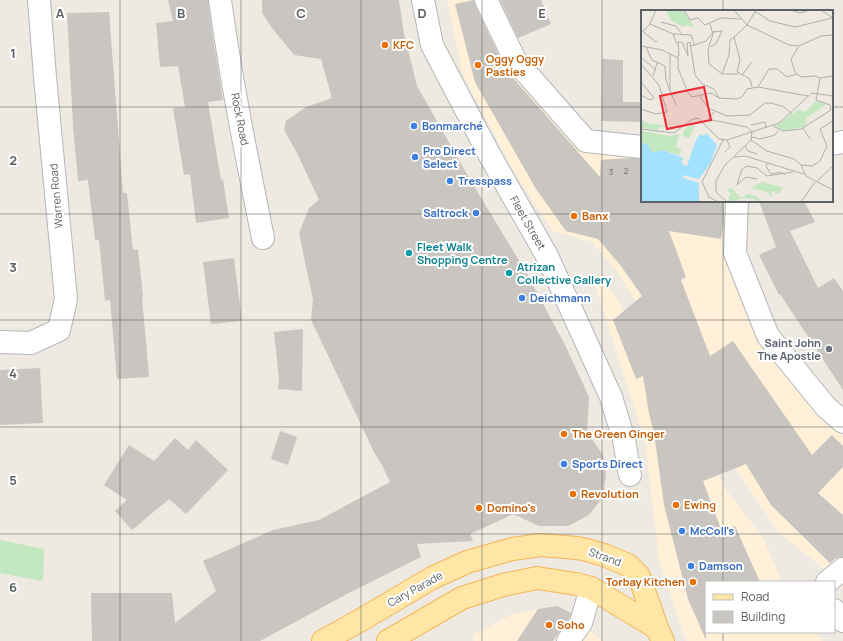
<svg xmlns="http://www.w3.org/2000/svg" width="843" height="641" font-family="Manrope,sans-serif">
  <style>
    .commercial { fill: #fff0d7 }
    .green { fill: #c3e7be }
    .building { fill: #c9c5c0 }
    .lines { fill: none; stroke-linecap: round; stroke-linejoin: round }
    .minor-casing { stroke: #b3b7ba; stroke-width: 24 }
    .major-casing { stroke: #f6b454; stroke-width: 24 }
    .minor { stroke: #fff; stroke-width: 22 }
    .major { stroke: #ffe6a7; stroke-width: 22 }
    .grid { fill: none; stroke: #5b6064; stroke-width: 1; stroke-opacity: 0.55 }
    .food-dot { fill: #e8710a; stroke: #fff; stroke-width: 1.5 }
    .shop-dot { fill: #3f7fe0; stroke: #fff; stroke-width: 1.5 }
    .culture-dot { fill: #0f9aa8; stroke: #fff; stroke-width: 1.5 }
    .worship-dot { fill: #6b7280; stroke: #fff; stroke-width: 1.5 }
    .labels { text-anchor: middle; stroke-width: 4; stroke-linejoin: round; paint-order: stroke }
    .number-label { font-size: 9px; fill: #76797b }
    .food-label { font-size: 11px; font-weight: bold; fill: #c56008; stroke: #fff; text-anchor: start }
    .street-label { font-size: 11px; fill: #5b6064; stroke: #fff }
    .shop-label { font-size: 11px; font-weight: bold; fill: #366cbe; stroke: #fff; text-anchor: start }
    .culture-label { font-size: 11px; font-weight: bold; fill: #0d838f; stroke: #fff; text-anchor: start }
    .worship-label { font-size: 11px; font-weight: bold; fill: #5b616d; stroke: #fff; text-anchor: end }
    .inset-river { fill: none; stroke: #a2e2ff; stroke-width: 2 }
    .inset-road { fill: none; stroke: #afafac; stroke-width: 1 }
    .view { fill: #ef2832; fill-opacity: 0.15; stroke: #ef2832; stroke-width: 2 }
    .inset-edge { fill: none; stroke: #5b6064; stroke-width: 2 }
    .grid-label { font-size: 13px; text-anchor: middle; font-weight: bold; fill: #5b6064; stroke: #fff; stroke-width: 4; stroke-linejoin: round; paint-order: stroke }
  </style>
  <rect width="100%" height="100%" fill="#eeeae2"/>
  <g class="commercial">
    <path d="M447 0H481L562 126 588 153 642 152V201H732L760 338 843 434V590L835 577 779 533 720 445 661 348 620 275 592 242 552 231 512 168 463 74Z"/>
    <path d="M604 279 686 410 725 488 763 538 782 582H706V632H815L824 641H687L683 632 659 560 645 440 594 282Z"/>
    <path d="M557 606 573 614 553 641H474L473 635 513 614Z"/>
    <path d="M581 623 603 641H568Z"/>
  </g>
  <path class="green" d="M0 540 44 549 43 581 0 573Z"/>
  <g class="building">
    <path d="M168 0H208L212 32 223 100 208 102 221 180 223 179 229 218 196 223 190 174 184 175 173 108 185 107 178 66 160 67 156 23 173 21Z"/>
    <path d="M262 0H399L404 34 417 86 468 176 527 274 566 347 589 397 587 432 603 455 606 474 603 497 589 515 568 526H539L513 514 470 534 473 541 417 544 421 557 347 594 260 641H92L91 593H172L175 623 216 591 203 561 273 530 319 520 390 482 382 465 375 454 311 320 313 300 299 233 309 208 319 200 297 153 284 130 286 121 306 107 332 98 321 59 294 55 272 28 262 13Z"/>
    <path d="M474 0 475 5 506 70 600 177 601 160 629 158 642 159V201H724V221L721 239 669 231 686 277 681 280 710 356 733 341 812 455 832 435 843 446V467L818 493 843 515V557H841L835 559 830 563 771 505 746 464 703 481 721 529 735 526 760 582H706V640L688 599 664 505 654 433 649 414 643 376 636 379 613 320 642 296 621 266 598 239 566 231 536 189 475 82 455 4Z"/>
    <path d="M500 0H541L551 24 518 38Z"/>
    <path d="M109 12 123 193H127L133 250 138 249 143 297H142L149 377 117 379 110 300 105 301 99 240H95L88 180 78 181 73 126 67 13Z"/>
    <path d="M602 59 623 60V102H642V122L601 121Z"/>
    <path d="M759 201H804L815 222 790 231 818 288 834 278 843 291V390L780 294 779 295 759 255 776 247Z"/>
    <path d="M234 258 242 321 211 324 203 262Z"/>
    <path d="M303 329 302 391 278 389 279 380 274 332Z"/>
    <path d="M40 368 43 423 0 425V370Z"/>
    <path d="M280 431 297 437 288 465 271 459Z"/>
    <path d="M175 438 188 450 196 440 228 470 186 514 169 499 132 530 115 511 127 500 104 485 129 445 154 461Z"/>
    <path d="M557 606 571 613 570 617 553 641H517L538 609Z"/>
  </g>
  <g class="lines">
    <defs>
      <g id="minor">
        <path d="M220 0C231 80 247 159 263 238"/>
        <path d="M423 0 432 45 489 154 547 256 611 397 624 440 630 475"/>
        <path d="M486 0 515 60 586 141 642 147"/>
        <path d="M832 144 843 142"/>
        <path d="M737 201 735 253 768 336 826 407 843 422"/>
        <path d="M0 342 31 343 59 330 66 299 45 77 39 0"/>
        <path d="M827 582 843 569"/>
        <path d="M834 610 843 621"/>
        <path d="M568 641 581 623 591 588"/>
      </g>
      <g id="major">
        <path d="M323 641 361 620 432 578 467 562 512 549 541 545 577 548 587 550 604 555 628 565 639 576 657 628 663 641"/>
        <path d="M388 641 462 598 503 585 537 578 576 584 591 588 657 628"/>
      </g>
    </defs>
    <use href="#minor" class="minor-casing"/>
    <use href="#major" class="major-casing"/>
    <use href="#minor" class="minor"/>
    <use href="#major" class="major"/>
  </g>
  <path class="grid" d="M120 0V641M241 0V641M361 0V641M482 0V641M602 0V641M723 0V11M0 107H642M832 107H843M723 201V582M0 214H843M0 320H843M0 427H843M0 534H843M723 632V641"/>
  <g class="food-dot">
    <circle cx="385" cy="45" r="4"/>
    <circle cx="478" cy="65" r="4"/>
    <circle cx="574" cy="216" r="4"/>
    <circle cx="564" cy="434" r="4"/>
    <circle cx="573" cy="494" r="4"/>
    <circle cx="676" cy="505" r="4"/>
    <circle cx="479" cy="508" r="4"/>
    <circle cx="693" cy="582" r="4"/>
    <circle cx="549" cy="625" r="4"/>
  </g>
  <g class="shop-dot">
    <circle cx="414" cy="126" r="4"/>
    <circle cx="415" cy="157" r="4"/>
    <circle cx="450" cy="181" r="4"/>
    <circle cx="476" cy="213" r="4"/>
    <circle cx="522" cy="298" r="4"/>
    <circle cx="564" cy="464" r="4"/>
    <circle cx="682" cy="531" r="4"/>
    <circle cx="691" cy="566" r="4"/>
  </g>
  <g class="culture-dot">
    <circle cx="409" cy="253" r="4"/>
    <circle cx="509" cy="273" r="4"/>
  </g>
  <circle class="worship-dot" cx="829" cy="349" r="4"/>
  <g class="labels">
    <g class="number-label">
      <text x="626" y="174">2</text>
      <text x="611" y="175">3</text>
    </g>
    <g class="food-label">
      <text x="393" y="49">KFC</text>
      <text x="486" y="63">Oggy Oggy<tspan x="486" dy="13">Pasties</tspan></text>
      <text x="582" y="220">Banx</text>
      <text x="572" y="438">The Green Ginger</text>
      <text x="581" y="498">Revolution</text>
      <text x="684" y="509">Ewing</text>
      <text x="487" y="512">Domino's</text>
      <text x="685" y="586" text-anchor="end">Torbay Kitchen</text>
      <text x="557" y="629">Soho</text>
    </g>
    <g class="street-label">
      <text transform="translate(240 119) rotate(79)" y="4">Rock Road</text>
      <text transform="translate(56 196) rotate(-95)" y="4">Warren Road</text>
      <text transform="translate(528 223) rotate(60)" y="4">Fleet Street</text>
      <text transform="translate(605 557) rotate(20)" y="4">Strand</text>
      <text transform="translate(415 589) rotate(-29)" y="4">Cary Parade</text>
    </g>
    <g class="shop-label">
      <text x="422" y="130">Bonmarché</text>
      <text x="423" y="155">Pro Direct<tspan x="423" dy="13">Select</tspan></text>
      <text x="458" y="185">Tresspass</text>
      <text x="468" y="217" text-anchor="end">Saltrock</text>
      <text x="530" y="302">Deichmann</text>
      <text x="572" y="468">Sports Direct</text>
      <text x="690" y="535">McColl's</text>
      <text x="699" y="570">Damson</text>
    </g>
    <g class="culture-label">
      <text x="417" y="251">Fleet Walk<tspan x="417" dy="13">Shopping Centre</tspan></text>
      <text x="517" y="271">Atrizan<tspan x="517" dy="13">Collective Gallery</tspan></text>
    </g>
    <g class="worship-label">
      <text x="821" y="347">Saint John<tspan x="821" dy="13">The Apostle</tspan></text>
    </g>
  </g>
  <g transform="translate(641 10)">
    <rect width="192" height="192" fill="#eeeae2"/>
    <path d="M25 0H42L54 18 45 15 42 17 30 10ZM175 91 184 94 183 96 165 108 166 113 162 117 142 121 134 116 157 100 164 102ZM0 110 6 113 28 116 17 117V120L0 118ZM51 114 53 117 48 128 42 126V121ZM0 121 29 126 38 124 35 137 40 139 39 145 21 140 15 143 10 142 6 134 0 132ZM123 171 124 173 142 177 138 184 130 181 131 187 126 182 110 178ZM90 178 99 187H104L105 184 114 186 119 189 118 192 113 189 102 188 90 192 87 187 90 184 86 179Z" fill="#c3e7be"/>
    <path d="M65 123 76 135 69 154 58 169 41 165 43 168 58 173V192H0V132L6 134 12 143 21 140 38 146 42 148 40 154 46 156 54 132 59 124 63 126Z" fill="#a2e2ff"/>
    <path class="inset-river" d="M24 192 41 153"/>
    <path class="inset-road" d="M43 0 49 10 57 8 64 15 80 8 100 9M93 0 106 15 148 35 158 36 180 26 192 25M112 0 129 11 154 17 191 8M150 0 159 3 169 0M180 0 192 8M20 12 35 16 40 23M9 14 32 24 36 34M69 14 72 24 67 39 68 54 81 64H97M0 20 15 32 17 31M2 21 9 14 15 0M32 24 50 25 54 36M0 36 21 40 37 48M50 36 65 31 72 22 81 21M158 36 150 49 154 62 160 67 174 66 179 68M5 37 11 50 24 56 25 70 29 81M69 37 75 34 81 21M29 44V81L35 95M37 45V58L47 83 51 87 70 83 78 88M38 46 37 32H41L47 46 46 33 49 32 54 65 61 74 73 79 78 88 96 89 101 87 106 79 117 77 167 86M1 48 15 60M0 54 18 75 26 102 15 104 0 99M81 64 88 45 89 30 93 27M101 65 111 52M12 66 16 53M179 68 192 66M0 72 13 88 9 90 0 85M111 77 109 69 96 62 99 50 93 27 106 15 114 2M117 77 128 59H136L146 67 156 64M59 86 67 98 86 106M73 102 69 107 71 110 106 117 111 122 110 130 84 155 75 171V182L86 192M86 106 109 105 124 93H130L143 97 151 104M110 115 124 112 125 118M132 116 142 121 160 119 190 100 189 95 175 90 179 68M162 118 169 129M0 119 33 123 50 110 57 108 78 129 86 130 138 113 171 83 192 86M111 127 119 129 134 125 137 121M110 130 126 141 153 149 160 155 165 166 192 180M104 136 107 141 116 144M84 142 89 137 86 130M93 147 104 146 163 164M127 152 125 156 130 164 140 162 144 165M160 155 171 156 179 151 186 136 179 119 192 111M116 169 105 167 96 175 101 159 106 156 116 158 126 166 152 162M175 172 192 156M77 192 68 187 61 172 82 130M160 192 174 172"/>
    <path class="view" d="M63 77 70 110 26 119 19 86Z"/>
    <rect width="192" height="192" class="inset-edge"/>
  </g>
  <g class="grid-label">
    <text x="60" y="18">A</text>
    <text x="181" y="18">B</text>
    <text x="301" y="18">C</text>
    <text x="422" y="18">D</text>
    <text x="542" y="18">E</text>
    <text x="13" y="58">1</text>
    <text x="13" y="165">2</text>
    <text x="13" y="272">3</text>
    <text x="13" y="378">4</text>
    <text x="13" y="485">5</text>
    <text x="13" y="592">6</text>
  </g>
  <rect x="705" y="581" width="130" height="52" fill="#ffffff" stroke="#bdbfc1"/>
  <rect x="713" y="594" width="20" height="6" fill="#ffe6a7" stroke="#bdbfc1"/>
  <text x="741" y="601" font-size="12" fill="#5b6064">Road</text>
  <rect x="713" y="611" width="20" height="12" fill="#c9c5c0" stroke="#bdbfc1"/>
  <text x="741" y="621" font-size="12" fill="#5b6064">Building</text>
</svg>
